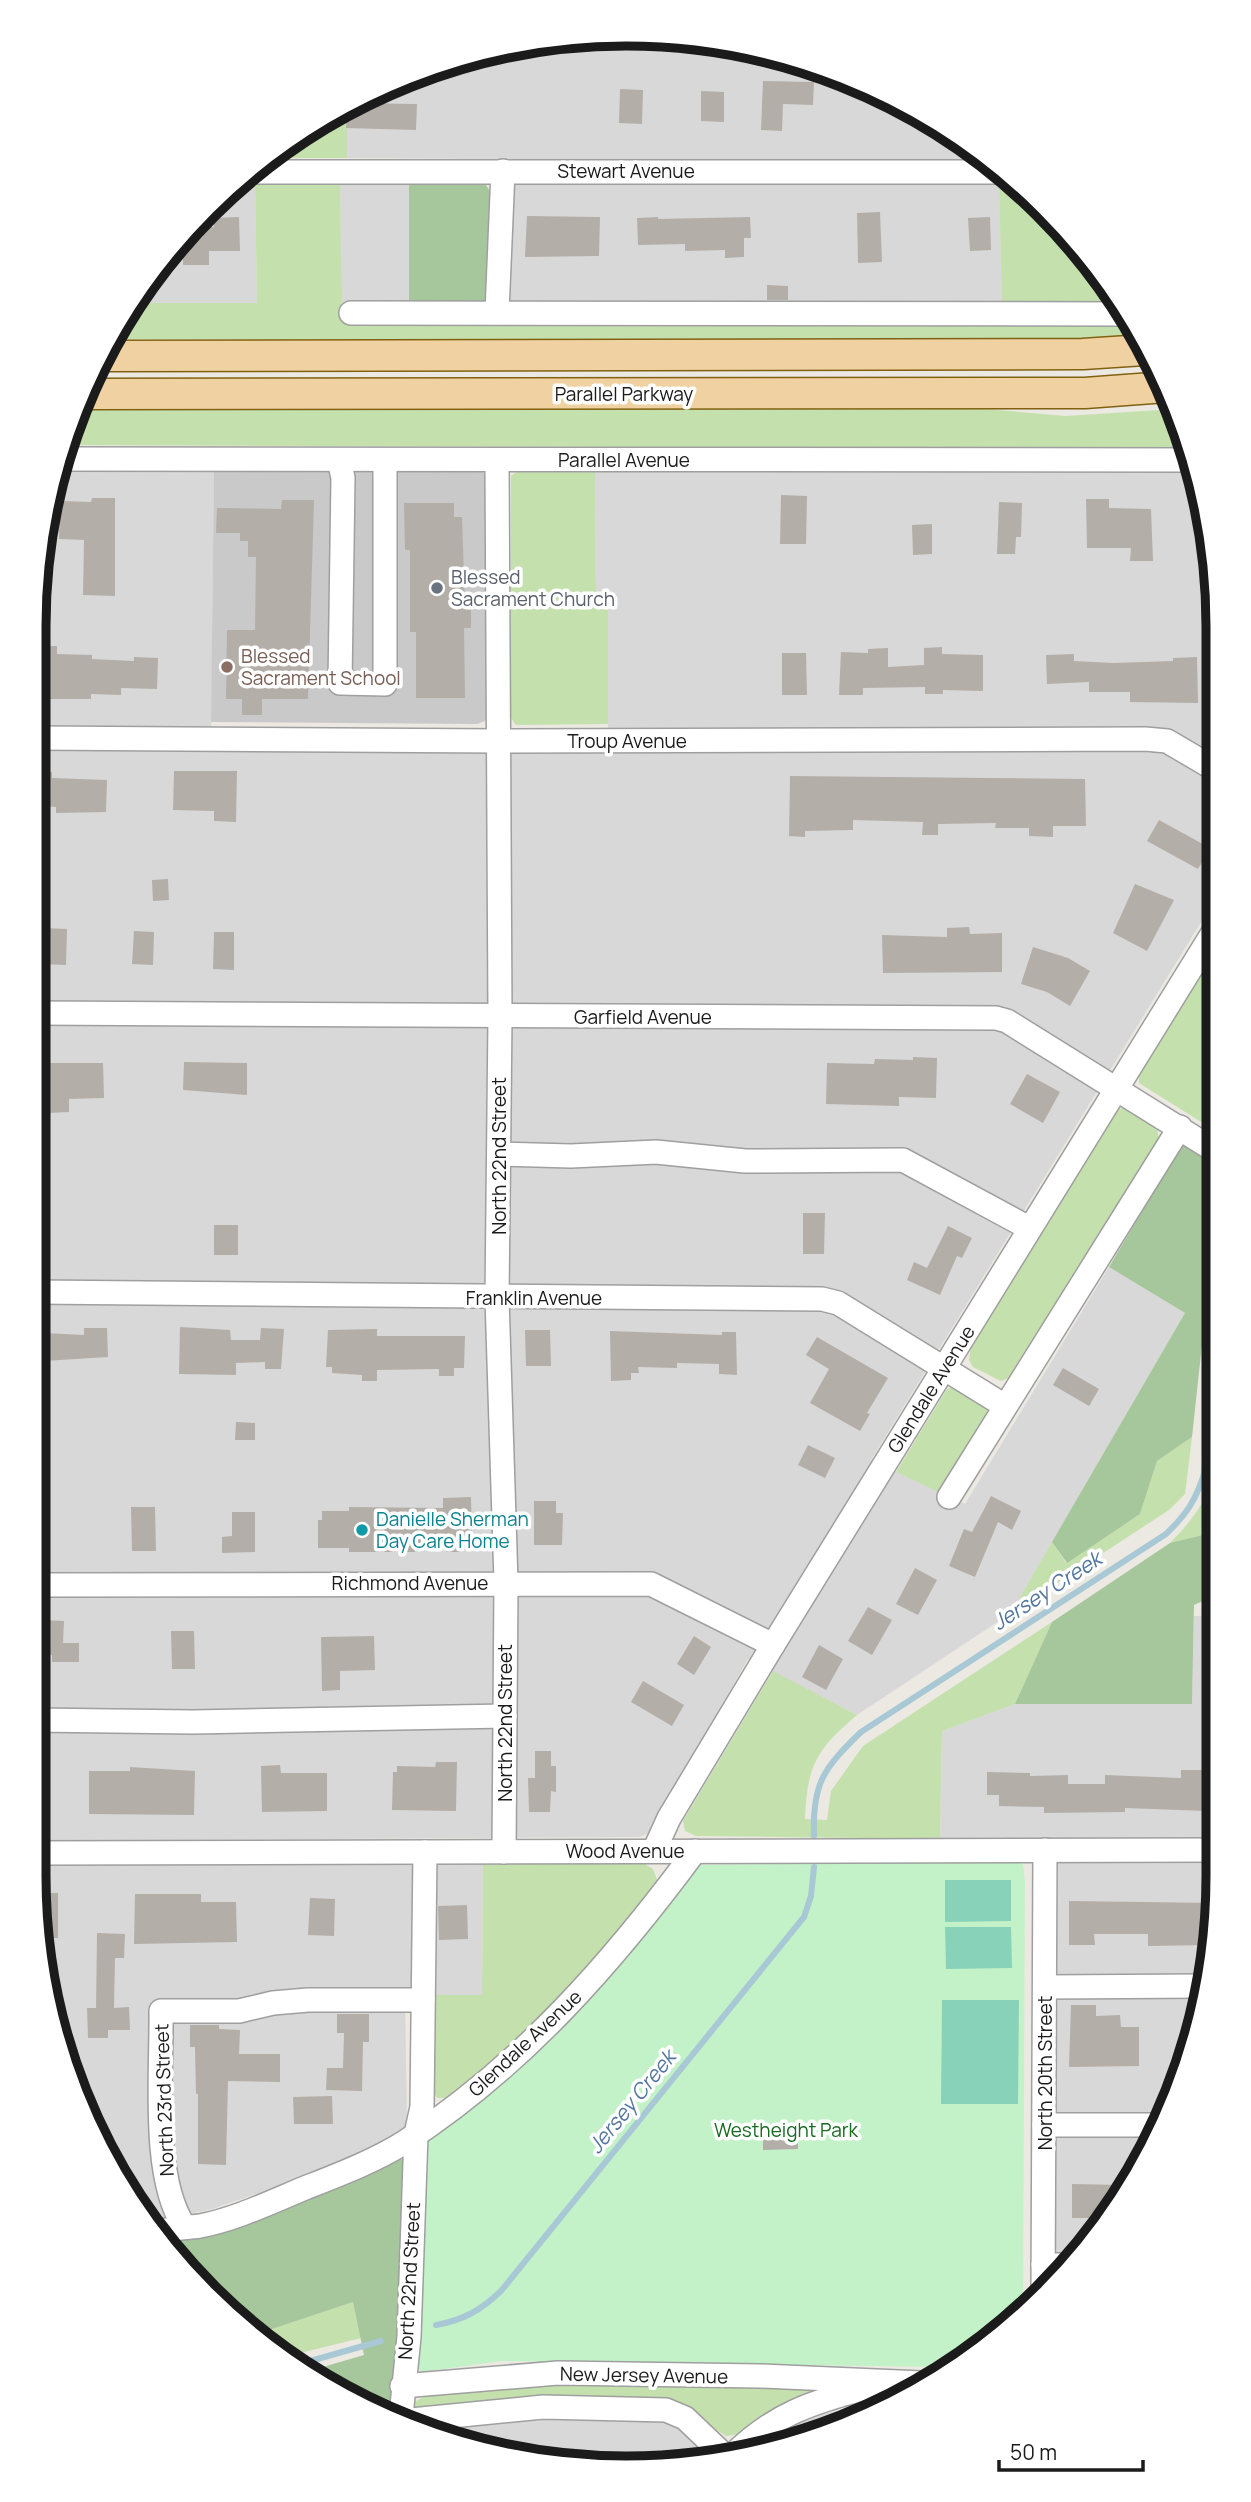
<svg xmlns="http://www.w3.org/2000/svg" width="1251" height="2502" font-family="Manrope,sans-serif">
  <style>
    .residential { fill: #d9d8d8 }
    .religious { fill: #c9c9c9 }
    .grass { fill: #c4e0ad }
    .forest { fill: #a6c69b }
    .park { fill: #c3f2c8 }
    .pitch { fill: #88d2b9 }
    .lines { fill: none; stroke-linecap: round; stroke-linejoin: round }
    .stream { stroke: #a7c8d4; stroke-width: 6 }
    .building { fill: #b4aea8 }
    .minor-casing { stroke: #9f9f9f; stroke-width: 26 }
    .major-casing { stroke: #816111; stroke-width: 33 }
    .minor { stroke: #fff; stroke-width: 23 }
    .major { stroke: #f0d2a2; stroke-width: 30 }
    .worship-dot { fill: #6b7280; stroke: #fff; stroke-width: 2.5 }
    .education-dot { fill: #8d6e63; stroke: #fff; stroke-width: 2.5 }
    .culture-dot { fill: #0f9aa8; stroke: #fff; stroke-width: 2.5 }
    .labels { text-anchor: middle; stroke-width: 7; stroke-linejoin: round; paint-order: stroke }
    .street-label { font-size: 19px; fill: #1b1b1b; stroke: #fff }
    .worship-label { font-size: 19px; fill: #5b616d; stroke: #fff; text-anchor: start }
    .education-label { font-size: 19px; fill: #785e54; stroke: #fff; text-anchor: start }
    .culture-label { font-size: 19px; fill: #0d838f; stroke: #fff; text-anchor: start }
    .park-label { font-size: 19px; fill: #186b22; stroke: #fff }
    .water-label { font-size: 21px; font-style: italic; fill: #54769e; stroke: #fff }
    .rim { fill: none; stroke: #1b1b1b; stroke-width: 9 }
  </style>
  <rect width="100%" height="100%" fill="#ebe9e2"/>
  <g class="residential">
    <path d="M664 34 730 45V51L778 53 887 94 999 169 1002 307 511 305 507 297 508 159 347 158V104L435 65 548 38Z"/>
    <path d="M234 182H255L257 303H132L155 265Z"/>
    <path d="M340 183 409 184V303H341Z"/>
    <path d="M214 468 211 748 608 749V600H596L595 471 1192 472 1213 548 1214 901 871 1460 965 1504 1109 1267 1185 1313 1011 1613 857 1715 748 1659 650 1833 639 1837 33 1841 34 587 55 469Z"/>
    <path d="M1194 1616H1216V1838L940 1839 942 1731 1015 1704H1192Z"/>
    <path d="M1216 1861 1217 1915 1198 2029 1157 2138 1049 2288 1052 1862Z"/>
    <path d="M483 1864 482 1995H405L407 2124 400 2133 326 2170 209 2210 148 2222 65 2067 33 1865Z"/>
    <path d="M896 2401 887 2408 752 2449 810 2416Z"/>
    <path d="M577 2418 670 2421 692 2433 712 2461 702 2464 510 2457 431 2428Z"/>
  </g>
  <path class="religious" d="M214 468 482 471 487 477 489 709 485 721 477 724 211 722Z"/>
  <g class="grass">
    <path d="M347 104V158H267L329 113Z"/>
    <path d="M255 182 340 183 342 316 1127 319 1136 336 1078 340 110 339 132 303H257Z"/>
    <path d="M999 182H1018L1096 265 1120 307H1002Z"/>
    <path d="M79 403 953 406 1065 416 1175 409 1186 449 64 445Z"/>
    <path d="M519 470 595 471 596 599H608V724L516 725 511 718V476Z"/>
    <path d="M1214 954V1130L1139 1083V1075Z"/>
    <path d="M1127 1107 1157 1128 1159 1139 1021 1363 1011 1377 1001 1381 973 1367 969 1360 971 1346 1118 1109Z"/>
    <path d="M957 1386 985 1402 988 1413 943 1494 896 1472 947 1389Z"/>
    <path d="M1215 1431V1532L1170 1543C1212 1500 1210 1489 1215 1431Z"/>
    <path d="M1192 1437 1185 1494 1169 1510 1011 1613 1052 1542 1066 1563 1140 1514 1157 1461Z"/>
    <path d="M1052 1622 1015 1704 942 1731 940 1839 696 1836 685 1831 683 1821 773 1671 857 1715C817 1749 807 1765 805 1819L827 1820 831 1791 863 1746Z"/>
    <path d="M643 1863 653 1869 657 1880 596 1960 514 2048 448 2098H437L432 2089V1995H482L483 1864Z"/>
    <path d="M353 2302 361 2338 284 2357 254 2335Z"/>
    <path d="M572 2384 824 2387 826 2393 740 2434 726 2436 684 2410H414L413 2404C435 2381 537 2386 572 2384Z"/>
  </g>
  <g class="forest">
    <path d="M409 184 486 185 491 193V298L485 304 409 303Z"/>
    <path d="M1190 1145 1214 1159 1215 1223 1192 1437 1157 1461 1140 1514 1067 1563 1052 1542 1185 1313 1109 1267 1181 1146Z"/>
    <path d="M1215 1532 1216 1595 1194 1605 1192 1704H1015L1052 1622 1170 1543Z"/>
    <path d="M394 2157 404 2160 401 2323 392 2413 329 2389 306 2372 364 2355 353 2302 254 2335 235 2321 159 2241Z"/>
  </g>
  <path class="park" d="M1017 1861 1023 1864 1025 1882 1023 2310 944 2367 502 2361 421 2372 416 2363 423 2145 696 1865Z"/>
  <g class="pitch">
    <path d="M945 1880H1011V1921L945 1922Z"/>
    <path d="M945 1927H1011L1012 1968 946 1969Z"/>
    <path d="M942 2000H1019L1018 2104H941Z"/>
  </g>
  <g class="lines">
    <g class="stream">
      <path d="M814 1836C812 1783 824 1768 861 1732L1166 1534C1186 1515 1196 1500 1204 1474L1215 1325"/>
      <path d="M436 2325C464 2320 481 2310 501 2291L804 1917 811 1896 814 1867"/>
      <path d="M296 2365 381 2341"/>
    </g>
  </g>
  <g class="building">
    <path d="M763 81 814 82 813 105 783 104 782 131 761 130Z"/>
    <path d="M620 89 643 90 642 124 619 123Z"/>
    <path d="M701 91 724 92V122L701 121Z"/>
    <path d="M350 103 417 104 416 130 346 128 347 105Z"/>
    <path d="M880 212 882 262 858 263 857 213Z"/>
    <path d="M527 216 600 217 599 256 525 257Z"/>
    <path d="M239 217 240 251H209V265H183V253L166 254 191 227H214L213 218Z"/>
    <path d="M658 217V219L750 217 751 238H744V257L725 258V250L685 251V244L638 245 637 218Z"/>
    <path d="M990 217 991 250 970 251 968 218Z"/>
    <path d="M767 285 788 286V300H767Z"/>
    <path d="M781 495 807 496 806 544H780Z"/>
    <path d="M92 498H115V596L83 595 84 540 59 539 60 501 91 502Z"/>
    <path d="M1086 499H1109V508L1151 509 1153 561H1130L1131 548H1087Z"/>
    <path d="M282 500H314L308 699H262V715H242V699H226L227 630H255L256 557H248V541H240V533H216L217 508 281 509Z"/>
    <path d="M999 502 1022 503 1021 537H1016L1015 554H997Z"/>
    <path d="M404 503H454V517H462L465 607H471V628H464L465 698H416V632H410V550H405Z"/>
    <path d="M932 524V554L913 555 912 525Z"/>
    <path d="M35 646H57V654L92 655V659L134 661V657L158 658 157 689 121 688V695L91 694V699H34Z"/>
    <path d="M942 647V654L983 655V691L943 690V694H925V687L863 688V695H839L841 652 868 653V649L888 648V667L924 665V648Z"/>
    <path d="M782 653H806L807 695H782Z"/>
    <path d="M1074 654V661L1113 663 1173 661V658L1197 657 1198 703 1130 702V692H1089V682L1047 684 1046 655Z"/>
    <path d="M34 771 52 772V778L107 780 106 812 56 813V807L34 806Z"/>
    <path d="M174 771H237L236 822 214 821V811L173 810Z"/>
    <path d="M790 776 1085 779 1086 826H1053V837L1029 836V828H995L996 823 938 824V835H922L923 822 853 820V830L805 831V837L789 836Z"/>
    <path d="M1159 820 1210 848 1198 869 1147 841Z"/>
    <path d="M168 879 169 900 153 901 152 880Z"/>
    <path d="M1135 884 1174 900 1147 951 1113 933Z"/>
    <path d="M969 927 970 934 1002 933V972L883 973 882 935 947 937V928Z"/>
    <path d="M43 928 67 929 66 965 42 964Z"/>
    <path d="M134 931 154 932 153 965 132 964Z"/>
    <path d="M214 932H234V970L213 969Z"/>
    <path d="M1033 947 1068 958 1090 971 1070 1006 1047 992 1021 984Z"/>
    <path d="M913 1057 937 1058 936 1098 899 1097V1106L826 1104 827 1063 874 1064 875 1059 913 1060Z"/>
    <path d="M184 1062 247 1063V1095L183 1090Z"/>
    <path d="M47 1063H103L104 1098 69 1099V1112L48 1113Z"/>
    <path d="M1027 1074 1060 1092 1043 1123 1010 1104Z"/>
    <path d="M803 1213H825L824 1254H803Z"/>
    <rect x="214" y="1225" width="24" height="30"/>
    <path d="M948 1226 972 1238 962 1258 957 1256 940 1295 907 1280 914 1262 927 1268Z"/>
    <path d="M180 1327 230 1330 231 1340H260L261 1328 284 1329 281 1369H265V1362L236 1363V1375L179 1374Z"/>
    <path d="M84 1328H107L108 1357 44 1361 45 1333 84 1335Z"/>
    <path d="M377 1329V1336H465L464 1368H454V1376H439V1369L377 1370V1381H362V1375L332 1373V1367H326L328 1330Z"/>
    <path d="M525 1330H550L551 1366H526Z"/>
    <path d="M610 1331 722 1335V1332H736L737 1375 719 1374V1364L677 1363V1368L638 1367 639 1373H631V1380L611 1381Z"/>
    <path d="M817 1337 888 1378 867 1413 870 1414 860 1431 810 1403 829 1369 806 1355Z"/>
    <path d="M1063 1368 1099 1389 1089 1406 1053 1385Z"/>
    <path d="M236 1422 255 1423V1440H235Z"/>
    <path d="M808 1445 835 1458 825 1478 798 1465Z"/>
    <path d="M991 1496 1021 1511 1012 1530 998 1522 975 1577 949 1566 964 1529 972 1532Z"/>
    <path d="M471 1497 472 1544H461V1552H446V1547L415 1548V1552H349V1548H318V1520H322V1511H349V1507L443 1508V1498Z"/>
    <path d="M534 1501H556V1513H563L562 1545H534Z"/>
    <path d="M131 1507H155L156 1551H132Z"/>
    <path d="M232 1512H255V1552L222 1553V1537L232 1536Z"/>
    <path d="M915 1568 937 1580 918 1615 896 1604Z"/>
    <path d="M868 1607 892 1620 872 1655 848 1641Z"/>
    <path d="M42 1620 64 1621 63 1643H79V1662H52V1655L41 1654Z"/>
    <path d="M171 1631H194L195 1669H172Z"/>
    <path d="M374 1636 375 1670 340 1671V1690L322 1691 321 1637Z"/>
    <path d="M694 1636 711 1647 694 1675 677 1664Z"/>
    <path d="M819 1645 843 1659 826 1690 802 1677Z"/>
    <path d="M643 1681 684 1705 672 1726 631 1702Z"/>
    <path d="M535 1751H551V1766H556V1792L551 1791 550 1812H529L528 1778H535Z"/>
    <path d="M436 1762H457L456 1811 392 1810 393 1772H397V1766L435 1767Z"/>
    <path d="M280 1765 281 1773H327V1811L262 1812 261 1766Z"/>
    <path d="M130 1767 195 1771 194 1815 89 1814V1771H130Z"/>
    <path d="M1181 1770H1207L1206 1811 1125 1808V1812L1044 1813V1807L999 1806V1795H987V1772L1030 1773V1776L1068 1775V1784H1105V1775L1181 1778Z"/>
    <path d="M36 1893H58V1938H43Z"/>
    <path d="M135 1894H201V1902H236L237 1942 134 1944Z"/>
    <path d="M310 1898 335 1899 334 1936 308 1935Z"/>
    <path d="M1069 1901 1216 1903 1211 1945 1148 1946V1934H1094L1095 1945H1069Z"/>
    <path d="M467 1905 468 1939 439 1940 438 1906Z"/>
    <path d="M97 1933 125 1934 124 1958H115L114 2008 129 2007 130 2030H108V2038H88L87 2008H96Z"/>
    <path d="M1071 2005H1096V2016L1120 2015 1121 2027H1139V2066L1069 2067Z"/>
    <path d="M337 2014H369V2042H363L362 2091 326 2090 327 2068H343L344 2033H337Z"/>
    <path d="M190 2025H219V2029L240 2030 239 2054H280V2082L228 2081 226 2165 198 2164V2094H196L195 2047H190Z"/>
    <path d="M332 2096 333 2124H294L293 2097Z"/>
    <path d="M763 2127H798V2149L763 2150Z"/>
    <path d="M1072 2184 1124 2185 1100 2218H1072Z"/>
  </g>
  <g class="lines">
    <defs>
      <g id="minor">
        <path d="M247 172H1004"/>
        <path d="M497 312 503 171"/>
        <path d="M351 313 1124 314"/>
        <path d="M58 459 1189 460"/>
        <path d="M339 460 343 478 340 683 385 684V460"/>
        <path d="M497 461 500 1017 497 1298 506 1582 504 1852"/>
        <path d="M34 738 499 741 1145 739 1167 741 1213 768"/>
        <path d="M34 1013 996 1018 1007 1021 1214 1150"/>
        <path d="M499 1154 571 1156 656 1152 745 1161 903 1160 1029 1228"/>
        <path d="M34 1292 822 1299 838 1303 1005 1406"/>
        <path d="M949 1497 1180 1127"/>
        <path d="M34 1585 651 1584 773 1645"/>
        <path d="M33 1720 193 1722 505 1716"/>
        <path d="M654 1851 669 1818 773 1645 1214 931"/>
        <path d="M33 1853 1216 1850"/>
        <path d="M1045 1987 1205 1986"/>
        <path d="M1044 2125H1162"/>
        <path d="M184 2226C151 2176 162 2072 161 2011H239L273 2003 308 2000H423"/>
        <path d="M153 2232C169 2229 185 2228 200 2226 236 2219 271 2202 305 2188 338 2175 375 2161 405 2142 522 2066 613 1962 695 1851"/>
        <path d="M1043 2265H1066"/>
        <path d="M1043 2296 1045 1850"/>
        <path d="M402 2386 558 2373 760 2376 922 2383"/>
        <path d="M401 2416 409 2337 416 2134 422 2107 425 1852"/>
        <path d="M411 2420 543 2407 666 2410 685 2418 726 2457"/>
        <path d="M733 2455C777 2412 812 2403 869 2387"/>
      </g>
      <g id="major">
        <path d="M99 356 1083 354 1144 350"/>
        <path d="M83 394 1085 393 1166 387"/>
      </g>
    </defs>
    <use href="#minor" class="minor-casing"/>
    <use href="#major" class="major-casing"/>
    <use href="#minor" class="minor"/>
    <use href="#major" class="major"/>
  </g>
  <circle class="worship-dot" cx="437" cy="588" r="7"/>
  <circle class="education-dot" cx="227" cy="667" r="7"/>
  <circle class="culture-dot" cx="362" cy="1530" r="7"/>
  <g class="labels">
    <g class="street-label">
      <text x="626" y="178">Stewart Avenue</text>
      <text x="624" y="401">Parallel Parkway</text>
      <text x="624" y="467">Parallel Avenue</text>
      <text x="627" y="748">Troup Avenue</text>
      <text x="643" y="1024">Garfield Avenue</text>
      <text transform="translate(499 1156) rotate(-90)" y="7">North 22nd Street</text>
      <text x="534" y="1305">Franklin Avenue</text>
      <text transform="translate(931 1389) rotate(-58)" y="7">Glendale Avenue</text>
      <text x="410" y="1590">Richmond Avenue</text>
      <text transform="translate(505 1723) rotate(-90)" y="7">North 22nd Street</text>
      <text x="625" y="1858">Wood Avenue</text>
      <text transform="translate(525 2043) rotate(-43)" y="7">Glendale Avenue</text>
      <text transform="translate(1045 2073) rotate(-90)" y="7">North 20th Street</text>
      <text transform="translate(164 2100) rotate(-92)" y="7">North 23rd Street</text>
      <text transform="translate(409 2281) rotate(-87)" y="7">North 22nd Street</text>
      <text transform="translate(644 2375) rotate(1)" y="7">New Jersey Avenue</text>
    </g>
    <g class="worship-label">
      <text x="451" y="584">Blessed<tspan x="451" dy="22">Sacrament Church</tspan></text>
    </g>
    <g class="education-label">
      <text x="241" y="663">Blessed<tspan x="241" dy="22">Sacrament School</tspan></text>
    </g>
    <g class="culture-label">
      <text x="376" y="1526">Danielle Sherman<tspan x="376" dy="22">Day Care Home</tspan></text>
    </g>
    <g class="park-label">
      <text x="786" y="2137">Westheight Park</text>
    </g>
    <g class="water-label">
      <text transform="translate(1047 1591) rotate(-33)" y="7">Jersey Creek</text>
      <text transform="translate(632 2102) rotate(-51)" y="7">Jersey Creek</text>
    </g>
  </g>
  <path d="M0 0H1251V2502H0ZM626 46H626A580 580 0 0 1 1206 626V1876A580 580 0 0 1 626 2456H626A580 580 0 0 1 46 1876V626A580 580 0 0 1 626 46Z" fill="#fff" fill-rule="evenodd"/>
  <path class="rim" d="M626 46H626A580 580 0 0 1 1206 626V1876A580 580 0 0 1 626 2456H626A580 580 0 0 1 46 1876V626A580 580 0 0 1 626 46Z"/>
  <path d="M999 2460v10h144v-10" fill="none" stroke="#1b1b1b" stroke-width="3.5"/>
  <text x="1010" y="2460" font-size="21" fill="#1b1b1b" stroke="#ffffff" stroke-width="5" paint-order="stroke">50 m</text>
</svg>
